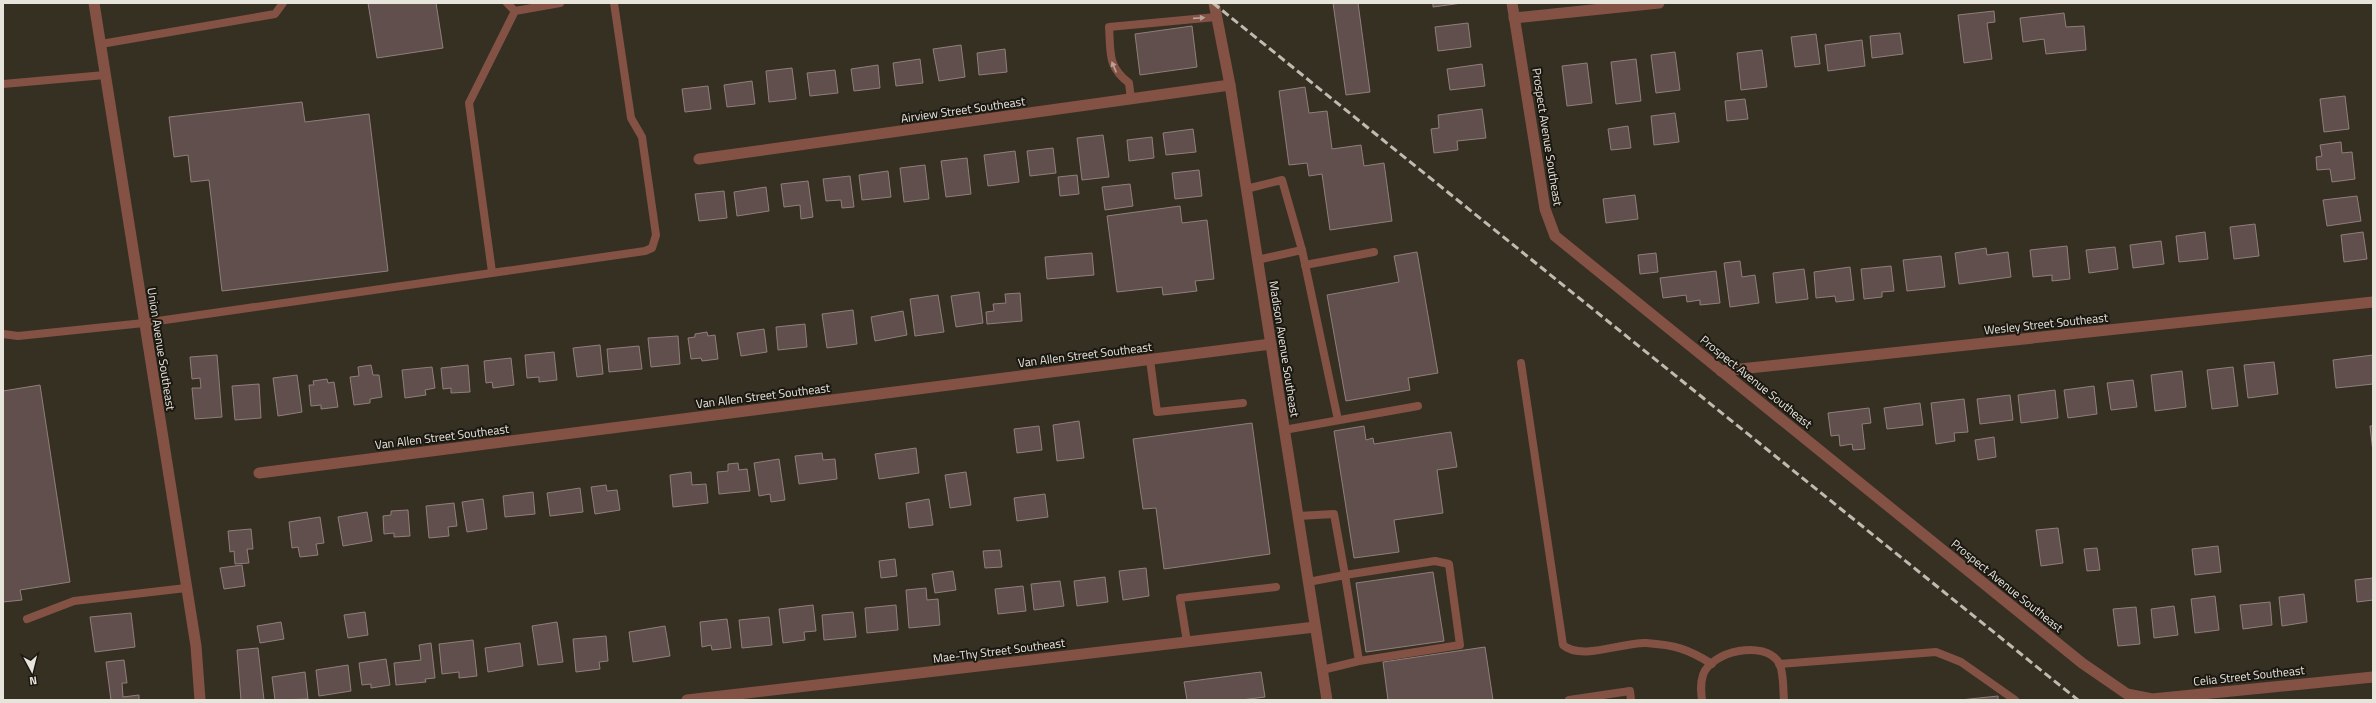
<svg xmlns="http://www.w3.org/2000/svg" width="2376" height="703" font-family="'Titillium Web',sans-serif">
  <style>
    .building { fill: #604f4d; stroke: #917e7c }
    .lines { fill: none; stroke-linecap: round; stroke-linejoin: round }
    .service { stroke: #845244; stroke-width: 8 }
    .minor { stroke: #845244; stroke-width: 11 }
    .tertiary { stroke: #845244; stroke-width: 11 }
    .rail { stroke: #bfbbb1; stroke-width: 3; stroke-dasharray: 8 4; stroke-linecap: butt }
    .oneway { fill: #baa297 }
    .labels { text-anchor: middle; stroke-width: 4; stroke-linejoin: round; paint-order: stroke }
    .street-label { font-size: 12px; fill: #e7e4db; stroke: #1b1812 }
  </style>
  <rect width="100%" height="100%" fill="#363023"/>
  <g class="building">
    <path d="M368 3H436L443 48 377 58Z"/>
    <path d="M1333 3H1358L1370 92 1346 95Z"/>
    <path d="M1433 3H1462L1433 7Z"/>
    <path d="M1994 11 1995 22 1987 23 1992 59 1964 63 1958 15Z"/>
    <path d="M2064 13 2066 27 2084 26 2086 50 2046 54 2044 39 2023 42 2020 18Z"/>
    <path d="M1468 23 1471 47 1438 51 1435 27Z"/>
    <path d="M1192 26 1197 67 1140 75 1135 34Z"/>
    <path d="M1900 33 1903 54 1872 58 1870 36Z"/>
    <path d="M1816 34 1820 64 1795 67 1791 37Z"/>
    <path d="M1862 40 1865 66 1828 71 1825 45Z"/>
    <path d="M961 45 965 77 939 81 933 49Z"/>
    <path d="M1005 49 1007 72 979 75 977 53Z"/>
    <path d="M1762 50 1767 87 1741 90 1737 53Z"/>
    <path d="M1675 52 1680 90 1656 93 1651 55Z"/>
    <path d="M920 59 923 83 896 86 893 63Z"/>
    <path d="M1636 59 1641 101 1616 104 1611 62Z"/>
    <path d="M1587 63 1592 103 1567 106 1562 66Z"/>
    <path d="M1482 64 1485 86 1450 90 1447 69Z"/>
    <path d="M878 65 880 88 854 91 851 69Z"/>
    <path d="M792 68 796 99 769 102 766 71Z"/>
    <path d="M835 70 838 93 810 96 807 73Z"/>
    <path d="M752 81 755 104 727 107 724 85Z"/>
    <path d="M708 86 711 109 685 112 682 89Z"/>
    <path d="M1305 87 1309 113 1327 111 1332 149 1361 145 1364 166 1384 163 1392 221 1330 230 1322 174 1309 176 1307 163 1289 165 1279 91Z"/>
    <path d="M2345 96 2349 129 2324 132 2320 99Z"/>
    <path d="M1745 99 1748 119 1727 121 1725 101Z"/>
    <path d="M302 102 305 122 369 114 388 271 222 291 209 180 191 182 188 155 174 157 169 117Z"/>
    <path d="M1482 109 1486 138 1457 141 1458 150 1434 153 1431 129 1439 128 1438 115Z"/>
    <path d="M1675 113 1679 142 1654 145 1651 116Z"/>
    <path d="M1628 126 1631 148 1611 150 1608 129Z"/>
    <path d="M1193 129 1196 152 1166 155 1163 133Z"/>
    <path d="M1103 135 1109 177 1082 180 1077 138Z"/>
    <path d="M1152 137 1154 158 1129 161 1127 140Z"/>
    <path d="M2341 142 2342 153 2352 152 2355 179 2332 182 2330 169 2317 170 2316 157 2322 156 2320 145Z"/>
    <path d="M1053 148 1056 173 1030 176 1027 151Z"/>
    <path d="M1015 151 1019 182 988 186 984 155Z"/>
    <path d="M967 158 971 194 946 197 941 161Z"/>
    <path d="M925 165 929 199 904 202 900 168Z"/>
    <path d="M1199 170 1202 196 1175 199 1172 173Z"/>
    <path d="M888 171 891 197 862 200 859 175Z"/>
    <path d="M1077 175 1079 194 1060 196 1058 177Z"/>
    <path d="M850 176 854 207 842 208 841 200 826 201 823 179Z"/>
    <path d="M808 181 813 217 801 219 800 205 784 207 781 184Z"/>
    <path d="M1130 184 1133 206 1105 210 1102 187Z"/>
    <path d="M766 187 769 211 737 216 734 192Z"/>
    <path d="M724 191 727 218 699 221 695 194Z"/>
    <path d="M1635 195 1638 219 1606 223 1603 199Z"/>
    <path d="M2357 196 2361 221 2327 226 2323 200Z"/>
    <path d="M1180 206 1182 223 1207 220 1214 279 1195 281 1197 291 1163 295 1162 287 1117 292 1107 216Z"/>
    <path d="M2255 224 2259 256 2234 259 2230 227Z"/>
    <path d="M2205 232 2208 259 2179 262 2176 236Z"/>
    <path d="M2363 232 2367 259 2344 262 2341 235Z"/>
    <path d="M2161 241 2164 264 2133 268 2130 245Z"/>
    <path d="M2067 246 2070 279 2052 281V275L2033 277 2030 250Z"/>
    <path d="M2115 247 2118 269 2089 273 2086 250Z"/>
    <path d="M1986 248 1987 255 2008 252 2011 277 1959 284 1955 253Z"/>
    <path d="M1417 252 1438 373 1408 378 1410 390 1346 401 1327 295 1399 282 1394 256Z"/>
    <path d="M1092 253 1094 275 1047 279 1045 257Z"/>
    <path d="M1656 253 1658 272 1640 274 1638 255Z"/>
    <path d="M1941 256 1945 287 1907 291 1903 260Z"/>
    <path d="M1740 261 1742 277 1755 275 1759 303 1730 307 1724 263Z"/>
    <path d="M1891 266 1894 291 1882 292V297L1864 299 1861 269Z"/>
    <path d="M1850 267 1854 300 1836 302 1835 296 1816 298 1814 272Z"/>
    <path d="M1804 269 1808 299 1776 303 1773 273Z"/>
    <path d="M1716 271 1720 303 1700 305V300L1687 302 1686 295 1663 298 1660 278Z"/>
    <path d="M979 292 983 323 956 327 951 296Z"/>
    <path d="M1020 293 1022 321 987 324 986 312 994 311 993 304 1006 303 1005 294Z"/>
    <path d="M938 295 944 332 915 336 910 299Z"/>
    <path d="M853 310 857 344 827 348 822 314Z"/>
    <path d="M903 311 907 335 875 341 871 317Z"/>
    <path d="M805 324 807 347 778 350 776 327Z"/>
    <path d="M764 329 767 352 741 356 737 333Z"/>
    <path d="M707 332 708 336 715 335 718 359 702 361 701 358 691 359 688 338 695 337V334Z"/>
    <path d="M678 336 680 364 651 367 648 338Z"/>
    <path d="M600 345 603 374 577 377 573 348Z"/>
    <path d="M639 346 642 369 609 372 607 349Z"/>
    <path d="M554 352 557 380 539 382V377L527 378 525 355Z"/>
    <path d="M217 355 222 417 195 419 192 388H201L200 378 192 379 190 357Z"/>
    <path d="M2373 355V387V384L2336 388 2333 360Z"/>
    <path d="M511 358 514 385 493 388 492 382 486 383 484 361Z"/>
    <path d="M2274 362 2278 394 2248 398 2244 365Z"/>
    <path d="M371 365 373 375H379L382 397 370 399V403L354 405 350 377 359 376 358 367Z"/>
    <path d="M468 365 470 392 451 393V388L443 389 441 368Z"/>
    <path d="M432 367 435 388 425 390 426 395 405 398 402 370Z"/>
    <path d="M2233 367 2238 406 2212 409 2207 370Z"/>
    <path d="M2182 371 2186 407 2155 411 2151 375Z"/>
    <path d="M297 375 302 412 278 416 273 378Z"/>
    <path d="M327 379 328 383 334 382 338 407 321 409V405L311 406 309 385H314L313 381Z"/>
    <path d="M2133 380 2137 407 2111 410 2107 383Z"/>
    <path d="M259 384 261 418 235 420 232 386Z"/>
    <path d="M40 385 70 582 20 590 22 600 3 602V391Z"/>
    <path d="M2094 386 2097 414 2068 418 2064 390Z"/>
    <path d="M2055 390 2058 418 2021 423 2018 395Z"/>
    <path d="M2010 395 2013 420 1980 424 1977 399Z"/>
    <path d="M1964 399 1968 432 1954 433 1955 441 1936 444 1931 403Z"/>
    <path d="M1920 403 1923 425 1887 429 1884 408Z"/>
    <path d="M1869 408 1871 423 1862 424 1865 449 1853 450 1852 444 1840 446 1839 435 1831 436 1828 413Z"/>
    <path d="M1079 421 1084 458 1057 461 1053 425Z"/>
    <path d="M1252 423 1270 554 1164 569 1156 508 1143 509 1133 439Z"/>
    <path d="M1039 426 1042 450 1017 453 1014 429Z"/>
    <path d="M1364 426 1366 440 1373 438 1374 444 1451 432 1457 467 1437 470 1443 513 1394 520 1399 552 1354 558 1334 431Z"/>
    <path d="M2370 426H2373V452Z"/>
    <path d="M1994 437 1996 457 1978 460 1975 440Z"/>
    <path d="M916 448 919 473 879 479 875 454Z"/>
    <path d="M822 453 823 460 835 459 837 479 799 484 795 456Z"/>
    <path d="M779 459 785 500 771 502 770 494 759 496 754 463Z"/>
    <path d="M738 463 739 470 747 469 750 491 719 494 717 472 728 471V464Z"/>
    <path d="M691 472 692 485 706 484 708 503 673 507 670 475Z"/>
    <path d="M966 472 971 505 950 508 945 475Z"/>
    <path d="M606 485 607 491 617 490 620 510 595 514 591 487Z"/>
    <path d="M580 488 583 512 550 516 547 493Z"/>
    <path d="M533 492 535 514 505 517 503 496Z"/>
    <path d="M1045 494 1048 517 1017 521 1014 498Z"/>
    <path d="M483 499 487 529 467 532 462 502Z"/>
    <path d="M929 499 933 525 909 528 906 503Z"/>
    <path d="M454 503 457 526 448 527 449 536 429 538 426 506Z"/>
    <path d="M408 510 410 536 394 537V533L384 534 383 516 391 515V511Z"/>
    <path d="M367 512 372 541 343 546 338 517Z"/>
    <path d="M320 517 324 543 316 544 318 555 300 557 298 547 292 548 289 522Z"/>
    <path d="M2058 528 2063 563 2041 566 2036 530Z"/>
    <path d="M251 529 253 549H247L249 563 235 564 234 551 230 552 228 531Z"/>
    <path d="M2218 546 2221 572 2195 575 2192 549Z"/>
    <path d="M2097 548 2100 570 2087 571 2084 549Z"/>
    <path d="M1000 550 1002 567 985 568 983 551Z"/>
    <path d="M895 559 897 576 881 578 879 561Z"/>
    <path d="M242 565 245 586 224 589 220 568Z"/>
    <path d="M1146 568 1149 596 1123 600 1119 571Z"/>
    <path d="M953 571 956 590 935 593 932 574Z"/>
    <path d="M1433 572 1444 641 1366 652 1356 583Z"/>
    <path d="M1105 577 1108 602 1077 606 1074 581Z"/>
    <path d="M2373 578V600L2357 602 2355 580Z"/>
    <path d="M1060 581 1064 606 1034 610 1031 584Z"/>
    <path d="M1023 586 1026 611 998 614 995 589Z"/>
    <path d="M926 588 927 600 938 599 940 625 909 628 906 590Z"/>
    <path d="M2304 594 2307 622 2282 626 2279 597Z"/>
    <path d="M2215 596 2219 630 2195 633 2191 599Z"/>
    <path d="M2270 602 2272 625 2243 629 2240 605Z"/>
    <path d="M813 605 816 631 804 632 805 640 783 643 779 609Z"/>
    <path d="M896 605 898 630 867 633 865 608Z"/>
    <path d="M2174 606 2178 635 2154 638 2151 609Z"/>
    <path d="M2136 607 2140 644 2118 646 2113 609Z"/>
    <path d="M365 612 368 635 348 638 344 615Z"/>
    <path d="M853 612 856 637 824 640 822 615Z"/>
    <path d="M131 613 135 647 95 652 90 617Z"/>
    <path d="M769 617 772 645 742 648 739 620Z"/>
    <path d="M727 619 731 648 712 650 711 645 702 647 700 622Z"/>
    <path d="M281 622 284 639 260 643 257 626Z"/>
    <path d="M557 622 563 662 538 665 532 626Z"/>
    <path d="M665 626 670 656 633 662 629 632Z"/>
    <path d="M606 636 608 661 599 662 600 669 576 672 573 639Z"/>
    <path d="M473 640 477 676 459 678V672L442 674 439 644Z"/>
    <path d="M431 643 435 678 425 679 426 682 396 685 394 663 421 660 419 645Z"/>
    <path d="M520 643 523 666 488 672 485 648Z"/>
    <path d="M1485 647 1493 700H1388L1383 662Z"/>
    <path d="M258 648 264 700H241L237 650Z"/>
    <path d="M386 659 390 685 371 688V684L362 685 359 663Z"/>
    <path d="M124 660 127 683H122L123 697 139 695V700H111L106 662Z"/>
    <path d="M348 665 351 691 319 696 316 670Z"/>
    <path d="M305 672 308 699 275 700 272 677Z"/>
    <path d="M1261 672 1265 697 1241 700H1187L1184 682Z"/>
    <path d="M1998 696V700H1960Z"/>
  </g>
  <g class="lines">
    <g class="service">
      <path d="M507 3 515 11 560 3"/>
      <path d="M101 44 275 14 283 3"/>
      <path d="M3 84 105 75"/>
      <path d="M1131 99 1129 83C1107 66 1111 53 1109 27L1216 17"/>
      <path d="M1246 189 1282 180 1302 250"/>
      <path d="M1257 260 1302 250 1338 420"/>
      <path d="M1305 265 1374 252"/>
      <path d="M492 272 469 103 515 11"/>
      <path d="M3 334 18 336 144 323 645 251 652 248 656 235 642 137 631 118 614 3"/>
      <path d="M1150 360 1157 412 1243 403"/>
      <path d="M1521 363 1563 645C1581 661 1623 642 1646 643 1675 645 1688 649 1712 664"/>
      <path d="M1284 430 1418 406"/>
      <path d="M1298 516 1334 514 1345 575 1435 561 1449 564 1460 645 1359 661"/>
      <path d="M1308 582 1345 575 1359 661 1322 670"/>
      <path d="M27 619 74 601 186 588"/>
      <path d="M1187 642 1180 598 1276 587"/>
      <path d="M1779 664 1936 652 1961 662 2015 700"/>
      <path d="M1569 700 1630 691 1631 700"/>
      <path d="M1702 700C1701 692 1700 684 1703 675 1711 651 1765 639 1779 663 1784 672 1783 690 1784 700"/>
    </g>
    <g class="minor">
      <path d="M94 3 196 646 200 700"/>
      <path d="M1512 3 1545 209 1555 236 2082 663 2127 694 2152 699 2373 677"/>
      <path d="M1514 18 1659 3"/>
      <path d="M699 159 1230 85"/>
      <path d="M1721 371 2373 302"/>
      <path d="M259 473 1271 344"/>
      <path d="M687 700 1315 627"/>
    </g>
    <path class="tertiary" d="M1214 3 1230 85 1327 700"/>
    <path class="rail" d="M1213 3 2078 700"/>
  </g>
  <defs><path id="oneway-solid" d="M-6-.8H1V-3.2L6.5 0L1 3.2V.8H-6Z"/></defs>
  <g class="oneway">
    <use href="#oneway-solid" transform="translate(1199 18) rotate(-4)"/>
    <use href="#oneway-solid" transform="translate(1114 67) rotate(-113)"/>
  </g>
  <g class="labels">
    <g class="street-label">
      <text transform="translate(963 110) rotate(-8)" y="4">Airview Street Southeast</text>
      <text transform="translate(1547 137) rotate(81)" y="4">Prospect Avenue Southeast</text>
      <text transform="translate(2046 324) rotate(-6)" y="4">Wesley Street Southeast</text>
      <text transform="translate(161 349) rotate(81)" y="4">Union Avenue Southeast</text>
      <text transform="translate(1284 349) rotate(81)" y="4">Madison Avenue Southeast</text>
      <text transform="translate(1085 355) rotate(-7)" y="4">Van Allen Street Southeast</text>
      <text transform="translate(1756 382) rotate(39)" y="4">Prospect Avenue Southeast</text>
      <text transform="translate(763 396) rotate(-7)" y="4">Van Allen Street Southeast</text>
      <text transform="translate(442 437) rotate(-7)" y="4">Van Allen Street Southeast</text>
      <text transform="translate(2007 586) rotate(39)" y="4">Prospect Avenue Southeast</text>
      <text transform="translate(999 651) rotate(-7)" y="4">Mae-Thy Street Southeast</text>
      <text transform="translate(2249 676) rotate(-6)" y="4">Celia Street Southeast</text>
    </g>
  </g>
  <rect width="2376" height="703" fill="none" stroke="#e7e4db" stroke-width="8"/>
  <g transform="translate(32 671) rotate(173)" stroke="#1b1812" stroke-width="3" paint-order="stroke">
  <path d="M0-3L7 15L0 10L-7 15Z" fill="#e7e4db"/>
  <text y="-6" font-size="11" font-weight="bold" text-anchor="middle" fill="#e7e4db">N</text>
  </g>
</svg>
